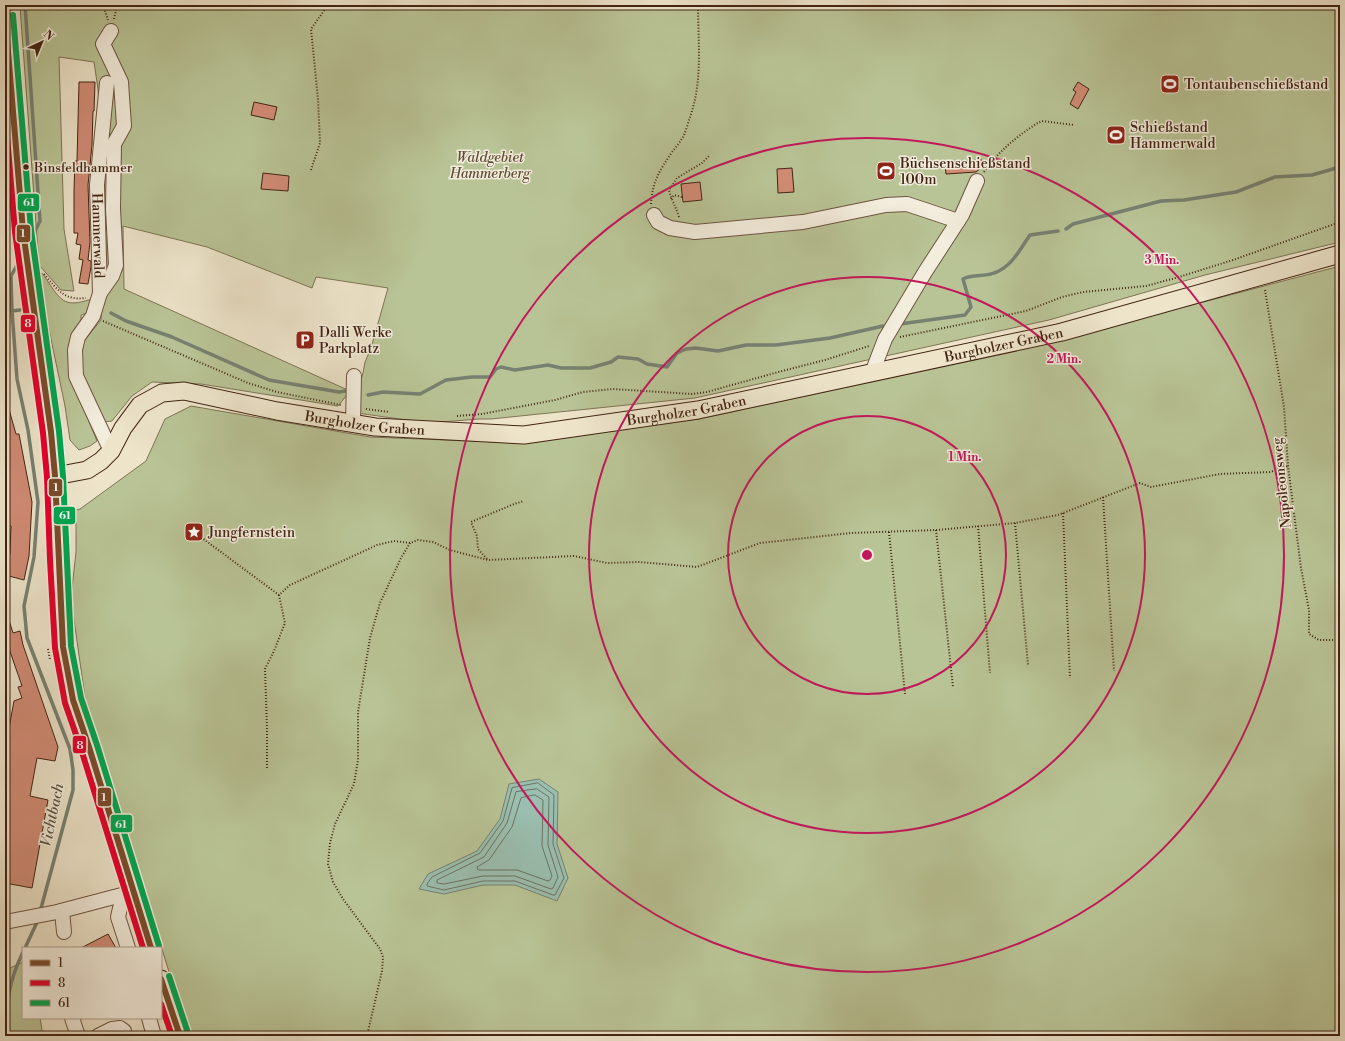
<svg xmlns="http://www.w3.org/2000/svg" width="1345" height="1041" font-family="'Libre Bodoni',serif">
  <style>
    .green { fill: #b9c496; stroke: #7e7454 }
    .water { fill: #9abfb0; stroke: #778171 }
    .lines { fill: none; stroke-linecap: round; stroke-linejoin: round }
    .shore { stroke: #6e7262; stroke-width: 1 }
    .stream { stroke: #778171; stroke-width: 3.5 }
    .building { fill: #d18c76; stroke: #432413 }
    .minor-casing { stroke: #6e5441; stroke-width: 16 }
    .major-casing { stroke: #432413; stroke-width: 19 }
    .path { stroke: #432413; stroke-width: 2; stroke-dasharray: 1 2; stroke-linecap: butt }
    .minor { stroke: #f3eddd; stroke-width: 14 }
    .major { stroke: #ede4ca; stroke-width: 17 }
    .bus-1-casing { stroke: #f3eddd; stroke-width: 9 }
    .bus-2-casing { stroke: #f3eddd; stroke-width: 9 }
    .bus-3-casing { stroke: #f3eddd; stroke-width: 9 }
    .bus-1 { stroke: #7a4b2a; stroke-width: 6 }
    .bus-2 { stroke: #e4002b; stroke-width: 6 }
    .bus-3 { stroke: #00a651; stroke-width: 6 }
    .ring { fill: none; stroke: #c2185b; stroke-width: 2 }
    .bus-dot { fill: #432413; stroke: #f3eddd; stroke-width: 1.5 }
    .labels { text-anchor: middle; stroke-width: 3; stroke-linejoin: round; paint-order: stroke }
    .bus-label { font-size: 13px; fill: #432413; stroke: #f3eddd; text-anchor: start }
    .poi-label { font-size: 14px; fill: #432413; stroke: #f3eddd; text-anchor: start }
    .park-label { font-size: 14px; font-style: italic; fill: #604c34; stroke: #f3eddd }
    .street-label { font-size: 14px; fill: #432413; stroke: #f3eddd }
    .water-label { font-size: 15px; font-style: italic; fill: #5d5242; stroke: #f3eddd }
    .centre { fill: #c2185b; stroke: #f3eddd; stroke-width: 2 }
    .ring-label { font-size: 12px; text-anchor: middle; font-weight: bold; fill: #c2185b; stroke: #f3eddd; stroke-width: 3; stroke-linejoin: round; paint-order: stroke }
    .line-badge { stroke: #f3eddd; stroke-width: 1.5 }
    .badge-label { font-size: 11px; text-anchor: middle; font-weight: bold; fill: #fff }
  </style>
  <rect width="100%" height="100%" fill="#ede4ca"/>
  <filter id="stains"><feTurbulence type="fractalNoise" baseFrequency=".005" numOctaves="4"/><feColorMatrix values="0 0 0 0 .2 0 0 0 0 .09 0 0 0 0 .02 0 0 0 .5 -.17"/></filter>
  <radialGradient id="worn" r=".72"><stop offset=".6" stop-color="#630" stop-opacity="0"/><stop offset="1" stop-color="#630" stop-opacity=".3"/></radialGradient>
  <g class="green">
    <path d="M14 5H1340V242L1205 275 1049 320 695 398 491 419H479L428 423 357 413V394L363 373 365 362 371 348 388 288 316 277 312 288 207 247 123 226 124 289 350 391 338 406 201 384 152 382 132 396 112 421 103 422 81 374 83 342 101 320 102 150 98 89 94 62 59 57 64 229 74 291 61 290 39 265 20 6 14 7Z"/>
    <path d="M1340 266V1036H189L86 705 71 598 76 552V510L80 509 146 461 165 419 191 406 370 437 520 443 699 419 1040 345Z"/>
    <path d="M38 271 43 274C48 281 58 300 67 302 76 305 87 300 96 298L87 313 81 315V321L71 378 97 441 90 446 79 450 70 440 65 406 46 315Z"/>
    <path d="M23 962V1018H40L43 1036H5V976L8 969Z"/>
  </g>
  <path class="water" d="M539 779 558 792 557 844 568 878 557 901 515 885H483L444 894 419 889 428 874 477 851 500 819 509 784Z"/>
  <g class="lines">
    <g class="shore">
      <path d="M538 783 554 795 553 844 564 878 555 895H553L515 881H483L444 890 427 886V884L432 877 480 853 503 821 512 788Z"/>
      <path d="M537 789 549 797 548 845 558 877 553 888 551 889 515 876H483L444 884 437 883V880L484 857 507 823 516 792Z"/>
      <path d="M535 795 543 800 542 846 552 876 550 880 548 881 517 870H478L477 867 489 860 512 827 521 798Z"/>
    </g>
    <g class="stream">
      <path d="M25 5 40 221 30 241"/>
      <path d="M1066 229 1073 224 1161 201 1184 200 1236 192 1275 177 1312 175 1340 167"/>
      <path d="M21 258 11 276 12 311 17 379 28 430 38 502 34 557 24 606 27 638 70 749 73 770V790L40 912"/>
      <path d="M12 311 20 310"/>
      <path d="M111 313 126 321 172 337 269 380 339 392 345 391"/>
      <path d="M900 324 965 315 971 307 963 279C973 274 984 277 994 273 1012 267 1020 249 1030 235L1058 231"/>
      <path d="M368 395 383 392 420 394 446 380 472 377H490L496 369 501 367 515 370 548 365 561 368H590L611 362 618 357 638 359 647 364 667 367 677 353 686 349 696 348 718 351 746 345H776L830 338 883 326"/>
      <path d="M25 948 39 918"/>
      <path d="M8 1036C5 1004 9 981 23 952"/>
    </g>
  </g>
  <g class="building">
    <path d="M79 82H95L94 111H93L92 145 88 185 90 242 88 260 91 261V267L88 284 79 283 83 260 79 259 81 245 76 244 78 233H74V190L75 161H77Z"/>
    <path d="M1078 82 1089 89 1078 109 1070 104 1076 92 1073 90Z"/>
    <path d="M254 102 277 107 274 120 251 115Z"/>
    <path d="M982 160V167L976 172 946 174 945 162Z"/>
    <path d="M792 168 794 192 778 193 777 169Z"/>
    <path d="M263 173 289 176 288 191 261 189Z"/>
    <path d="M700 182 702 200 683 202 681 184Z"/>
    <path d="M5 406H8L16 434H19L32 502 29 556 24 580 5 575 10 553 11 526 5 524Z"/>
    <path d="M7 614 13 633 20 631 23 645 58 747 55 761 37 758 30 796 48 800 32 888 5 883V750L14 701 22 698 18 687 22 686 5 637V615Z"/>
    <path d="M108 934 116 948H81Z"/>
  </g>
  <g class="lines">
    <defs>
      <g id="minor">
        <path id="s1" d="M107 83 97 185 100 293 93 316 78 337 75 350 76 376 111 451"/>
        <path d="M654 215 658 222 670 228 695 232 803 222 886 205 907 204 958 221"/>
        <path d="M100 293 112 276 116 265 113 209 114 144 124 126 121 82 103 44 111 31"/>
        <path d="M872 373 885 339 925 272 962 215 977 181"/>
        <path d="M353 423 354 376"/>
        <path d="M123 895 118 917 128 948"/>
        <path d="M62 911 64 932"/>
        <path d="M5 922 57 912 133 892"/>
        <path d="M72 1018 78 1036"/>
        <path d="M149 1018 154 1036"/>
        <path d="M98 1036 112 1029 120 1028 124 1031V1036"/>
      </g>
      <g id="major">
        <path d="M5 16 23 231 51 432 55 476 58 560 63 647 73 700 89 747 121 849 133 892 151 948"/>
        <path id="s2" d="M55 476 87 470 101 461 111 451 123 428 140 405 162 393 184 391 277 411 375 427 524 435 698 410 1062 332 1340 254"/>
        <path d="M161 979 180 1036"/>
      </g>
    </defs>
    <use href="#minor" class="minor-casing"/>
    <use href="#major" class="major-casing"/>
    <g class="path">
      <path d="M103 5 108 20"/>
      <path d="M114 19 117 5"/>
      <path d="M311 170 320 143 318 99 311 29 328 5"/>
      <path d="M984 172C998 152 1016 137 1036 124L1042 121 1074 125"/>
      <path d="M671 199 674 195 682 197"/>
      <path d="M651 204C652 182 660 170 672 152 676 147 680 142 683 137 686 131 688 123 690 117 703 81 698 42 698 5"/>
      <path d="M679 217C676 207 671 199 669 190L677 178 702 163 710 155"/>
      <path d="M44 274C57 289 64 301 86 298"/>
      <path d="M1265 290 1284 407 1288 466 1301 568 1309 610V634L1319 640H1340"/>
      <path d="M103 321 248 383 277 392 341 405"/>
      <path d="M900 337 1026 311 1062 297 1083 292 1146 286 1179 277 1233 260 1340 222"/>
      <path d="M366 409 389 412"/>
      <path d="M457 416 482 414 555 400 583 392 613 389 692 394 707 392 782 371 825 360 869 346"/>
      <path d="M1103 497 1114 671"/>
      <path d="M1063 513 1070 678"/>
      <path d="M1015 523 1028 665"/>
      <path d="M978 526 990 673"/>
      <path d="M936 530 953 687"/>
      <path d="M194 532 279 595"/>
      <path d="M889 532 905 694"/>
      <path d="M487 559 478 549 477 536 471 522 514 504 524 501"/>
      <path d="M48 649 50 660"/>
      <path d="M267 768V729L265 669 274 651 285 623 279 595 290 585 377 545 394 541 410 543 418 540 433 542 450 550 488 560 574 556 607 563 639 562 697 567 760 543 851 533 936 530 1015 523 1058 515 1140 483 1151 487 1220 474 1270 472 1288 466"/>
      <path d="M367 1036 382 971 383 957 380 949 343 899 333 882 328 864 330 843 335 824 354 784 358 760V712L370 638 380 603 401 558 410 543"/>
    </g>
    <use href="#minor" class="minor"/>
    <use href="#major" class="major"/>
    <defs>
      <g id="bus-1">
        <path d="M5 16 23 231 51 432 55 476 63 647 73 700 89 747 151 948"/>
        <path d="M161 979 180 1036"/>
      </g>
      <g id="bus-2">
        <path d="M5 112 15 232 43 433 47 477 50 560 55 648 65 703 81 749 143 948"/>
        <path d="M161 1004 172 1036"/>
      </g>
      <g id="bus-3">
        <path d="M13 15 31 230 59 431 63 476 71 646 81 698 97 745 159 946"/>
        <path d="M169 976 188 1033"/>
      </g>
    </defs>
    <use href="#bus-1" class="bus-1-casing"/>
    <use href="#bus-2" class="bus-2-casing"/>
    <use href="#bus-3" class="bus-3-casing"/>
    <use href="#bus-1" class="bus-1"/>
    <use href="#bus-2" class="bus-2"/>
    <use href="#bus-3" class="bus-3"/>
  </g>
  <g class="ring">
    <circle cx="867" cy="555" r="139"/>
    <circle cx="867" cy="555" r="278"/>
    <circle cx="867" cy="555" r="417"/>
  </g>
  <defs>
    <symbol id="stadium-square" viewBox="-11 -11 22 22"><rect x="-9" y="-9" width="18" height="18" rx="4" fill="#8f2418" stroke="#f3eddd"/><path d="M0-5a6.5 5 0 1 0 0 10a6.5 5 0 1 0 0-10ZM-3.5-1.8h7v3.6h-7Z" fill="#fff"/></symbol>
    <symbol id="parking-square" viewBox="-11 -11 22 22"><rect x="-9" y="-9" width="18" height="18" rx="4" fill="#8f2418" stroke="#f3eddd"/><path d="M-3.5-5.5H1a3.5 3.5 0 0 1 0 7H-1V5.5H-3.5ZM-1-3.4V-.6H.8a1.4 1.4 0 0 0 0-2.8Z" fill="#fff"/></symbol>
    <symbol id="sight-square" viewBox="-11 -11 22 22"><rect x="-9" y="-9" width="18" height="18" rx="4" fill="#8f2418" stroke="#f3eddd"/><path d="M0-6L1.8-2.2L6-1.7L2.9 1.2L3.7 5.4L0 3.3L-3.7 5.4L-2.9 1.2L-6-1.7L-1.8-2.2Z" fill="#fff"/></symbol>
  </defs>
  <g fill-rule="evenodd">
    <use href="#stadium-square" x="1159" y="73" width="22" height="22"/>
    <use href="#stadium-square" x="1105" y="124" width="22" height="22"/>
    <use href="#stadium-square" x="875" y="160" width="22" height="22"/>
    <use href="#parking-square" x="294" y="329" width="22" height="22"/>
    <use href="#sight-square" x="183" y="521" width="22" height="22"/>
  </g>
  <circle class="bus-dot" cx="26" cy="167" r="3.5"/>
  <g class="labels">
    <g class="bus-label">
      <text x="34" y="172">Binsfeldhammer</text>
    </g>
    <g class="poi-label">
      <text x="1184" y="89">Tontaubenschießstand</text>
      <text x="1130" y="132">Schießstand<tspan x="1130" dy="16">Hammerwald</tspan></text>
      <text x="900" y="168">Büchsenschießstand<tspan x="900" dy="16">100m</tspan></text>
      <text x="319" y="337">Dalli Werke<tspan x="319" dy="16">Parkplatz</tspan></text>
      <text x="208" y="537">Jungfernstein</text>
    </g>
    <g class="park-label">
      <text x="490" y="162">Waldgebiet<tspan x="490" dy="16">Hammerberg</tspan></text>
    </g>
    <g class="street-label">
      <text dy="5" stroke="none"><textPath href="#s1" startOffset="153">Hammerwald</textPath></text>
      <text dy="5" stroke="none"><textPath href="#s2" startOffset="997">Burgholzer Graben</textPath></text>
      <text dy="5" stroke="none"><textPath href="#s2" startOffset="673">Burgholzer Graben</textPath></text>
      <text dy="5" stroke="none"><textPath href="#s2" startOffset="349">Burgholzer Graben</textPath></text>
      <text transform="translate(1281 483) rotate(-96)" y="5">Napoleonsweg</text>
    </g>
    <g class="water-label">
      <text transform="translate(52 815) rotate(-78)" y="5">Vichtbach</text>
    </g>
  </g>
  <circle cx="867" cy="555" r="6" class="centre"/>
  <g class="ring-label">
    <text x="1162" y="264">3 Min.</text>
    <text x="1064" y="363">2 Min.</text>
    <text x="965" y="461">1 Min.</text>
  </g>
  <g class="line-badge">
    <rect x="17" y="193" width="23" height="19" rx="4" fill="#00a651"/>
    <rect x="16" y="224" width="15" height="19" rx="4" fill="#7a4b2a"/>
    <rect x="20" y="314" width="16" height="19" rx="4" fill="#e4002b"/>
    <rect x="48" y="478" width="15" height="19" rx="4" fill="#7a4b2a"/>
    <rect x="53" y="506" width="23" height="19" rx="4" fill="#00a651"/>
    <rect x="72" y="735" width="15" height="19" rx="4" fill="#e4002b"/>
    <rect x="97" y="787" width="15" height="20" rx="4" fill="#7a4b2a"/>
    <rect x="110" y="814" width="23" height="19" rx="4" fill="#00a651"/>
  </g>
  <g class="badge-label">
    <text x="29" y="206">61</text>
    <text x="23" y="237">1</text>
    <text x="28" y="327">8</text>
    <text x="56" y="491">1</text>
    <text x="65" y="519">61</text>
    <text x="80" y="749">8</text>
    <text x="104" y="801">1</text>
    <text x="121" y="828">61</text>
  </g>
  <rect width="1345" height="1041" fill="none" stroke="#ede4ca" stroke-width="20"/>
  <rect x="6" y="6" width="1333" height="1029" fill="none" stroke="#432413" stroke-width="2"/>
  <rect x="10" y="10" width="1325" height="1021" fill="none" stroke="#432413"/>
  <rect x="22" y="947" width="140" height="72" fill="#f3eddd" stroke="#ad9d8c"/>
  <rect x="30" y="960" width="20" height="6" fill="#7a4b2a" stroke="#ad9d8c"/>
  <text x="58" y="967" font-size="12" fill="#432413">1</text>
  <rect x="30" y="980" width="20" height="6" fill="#e4002b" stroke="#ad9d8c"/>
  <text x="58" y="987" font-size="12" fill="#432413">8</text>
  <rect x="30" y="1000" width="20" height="6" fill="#00a651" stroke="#ad9d8c"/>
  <text x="58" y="1007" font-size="12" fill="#432413">61</text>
  <g transform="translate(42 42) rotate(44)" stroke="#f3eddd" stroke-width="3" paint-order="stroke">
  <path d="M0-3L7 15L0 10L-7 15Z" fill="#432413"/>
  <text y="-6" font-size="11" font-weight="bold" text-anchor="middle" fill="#432413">N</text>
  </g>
  <rect width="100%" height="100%" filter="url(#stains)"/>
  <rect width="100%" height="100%" fill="url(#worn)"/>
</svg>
